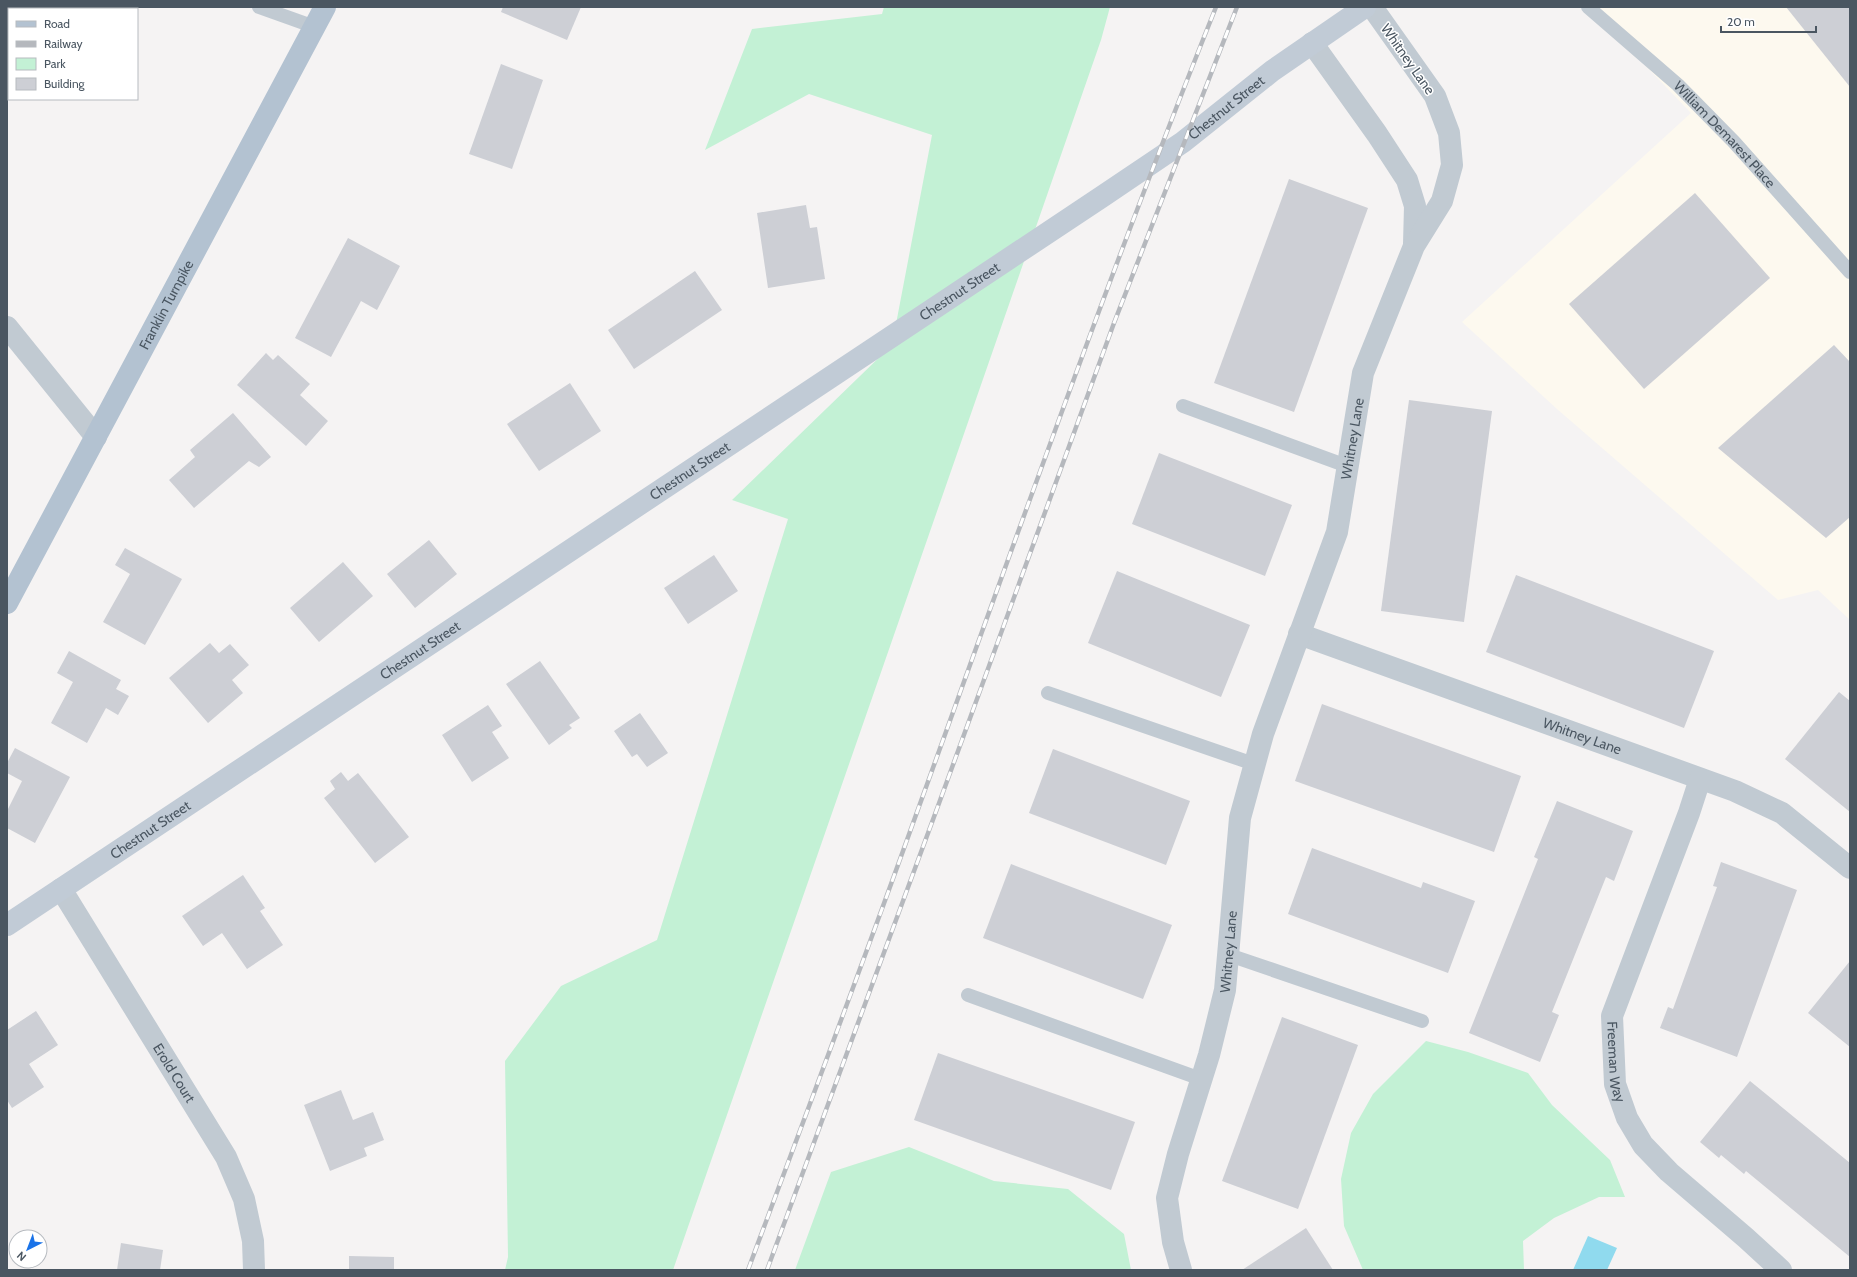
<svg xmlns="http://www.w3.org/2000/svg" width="1857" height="1277" font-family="Cabin,sans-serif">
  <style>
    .commercial { fill: #fdf9ef }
    .green { fill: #c3f1d5 }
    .water { fill: #90daee }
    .building { fill: #cdcfd5 }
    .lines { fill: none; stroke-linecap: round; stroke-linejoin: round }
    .lane { stroke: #c1cad2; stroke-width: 14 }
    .street { stroke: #c1cad2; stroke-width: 22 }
    .secondary { stroke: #c1cbd6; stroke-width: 22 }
    .primary { stroke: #b3c2d1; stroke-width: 22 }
    .rail-casing { stroke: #b5b8bd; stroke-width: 4.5 }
    .rail { stroke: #fff; stroke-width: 3; stroke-dasharray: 9; stroke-linecap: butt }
    .labels { text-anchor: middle; stroke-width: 3; stroke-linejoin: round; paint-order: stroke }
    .street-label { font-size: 14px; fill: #4a5661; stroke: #fff }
  </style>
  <rect width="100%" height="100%" fill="#f5f3f3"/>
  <path class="commercial" d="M1589 7H1850V620L1818 590 1778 600 1557 409 1462 322 1691 113Z"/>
  <g class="green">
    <path d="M884 7H1110L1101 40 673 1270H505L508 1257 505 1061 561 986 657 940 788 519 732 500 892 345 932 135 809 94 705 150 752 29 882 14Z"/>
    <path d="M1426 1041 1468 1052 1528 1073 1552 1105 1610 1160 1625 1197H1599L1554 1218 1523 1241 1524 1270H1363L1344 1226 1341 1179 1351 1133 1373 1094Z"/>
    <path d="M909 1147 994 1181 1068 1189 1124 1234 1131 1270H795L831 1172Z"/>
  </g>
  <path class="water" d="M1588 1236 1617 1248 1607 1270H1573Z"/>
  <g class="building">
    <path d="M503 7H581L567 40 501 12Z"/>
    <path d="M1786 7H1850V87Z"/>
    <path d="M501 64 543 80 512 169 469 154Z"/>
    <path d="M1289 179 1368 208 1294 412 1214 383Z"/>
    <path d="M1695 193 1770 278 1644 389 1569 304Z"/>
    <path d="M806 205 810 228 817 227 825 279 768 288 757 213Z"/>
    <path d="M348 238 400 266 377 310 361 301 331 357 295 338Z"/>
    <path d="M695 271 722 310 634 369 608 330Z"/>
    <path d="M1834 345 1850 362V517L1826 538 1718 448Z"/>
    <path d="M266 353 273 360 278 355 310 384 300 395 328 421 306 446 237 385Z"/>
    <path d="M570 383 601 431 539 471 507 424Z"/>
    <path d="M1409 400 1492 411 1464 622 1381 611Z"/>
    <path d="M233 413 271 457 259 467 249 461 194 508 169 480 195 457 190 450Z"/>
    <path d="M1159 453 1292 505 1265 576 1132 524Z"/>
    <path d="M429 540 457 574 415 608 387 574Z"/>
    <path d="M125 548 182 579 145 645 103 622 130 574 115 565Z"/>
    <path d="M714 555 738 591 688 624 664 588Z"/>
    <path d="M343 562 373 596 319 642 290 608Z"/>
    <path d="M1117 571 1250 625 1221 697 1088 643Z"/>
    <path d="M1516 575 1714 651 1684 728 1486 652Z"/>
    <path d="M210 643 219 653 230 644 249 665 232 680 243 693 208 723 169 678Z"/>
    <path d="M69 651 121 680 116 689 129 696 118 715 106 708 87 743 51 723 73 682 57 673Z"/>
    <path d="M540 661 580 718 569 725 572 728 549 745 506 684Z"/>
    <path d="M1839 692 1850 701V812L1785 759Z"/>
    <path d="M1322 704 1521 776 1494 852 1295 781Z"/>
    <path d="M488 705 502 726 492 732 509 758 472 782 442 735Z"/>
    <path d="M640 713 668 753 647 767 637 754 632 757 614 731Z"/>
    <path d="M15 748 70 777 35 843 7 828V811L22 781 7 773V763Z"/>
    <path d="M1053 749 1190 801 1166 865 1029 813Z"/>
    <path d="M341 772 348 781 358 773 409 837 375 863 324 798 335 789 330 781Z"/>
    <path d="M1557 801 1633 831 1614 881 1606 877 1552 1012 1559 1015 1540 1062 1469 1033 1538 859 1534 857Z"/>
    <path d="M1312 848 1421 888 1423 882 1475 901 1448 973 1288 914Z"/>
    <path d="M1721 862 1797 890 1737 1057 1660 1028 1668 1007 1673 1009 1717 887 1713 886Z"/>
    <path d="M1011 864 1172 925 1143 999 983 938Z"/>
    <path d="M243 875 265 908 260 911 283 945 247 969 222 933 203 946 182 916Z"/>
    <path d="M1850 961V1047L1808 1013Z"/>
    <path d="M36 1011 58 1045 29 1064 44 1087 12 1108 7 1100V1030Z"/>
    <path d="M1282 1017 1358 1045 1298 1209 1222 1181Z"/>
    <path d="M938 1053 1135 1122 1111 1190 914 1120Z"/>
    <path d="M1750 1081 1850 1163V1257L1746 1171 1744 1174 1721 1155 1719 1158 1700 1142Z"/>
    <path d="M341 1090 353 1120 373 1112 384 1140 364 1148 367 1156 330 1171 304 1105Z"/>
    <path d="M1306 1228 1333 1270H1242Z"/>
    <path d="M121 1243 163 1250 160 1270H117Z"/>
    <path d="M349 1256 394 1257V1270H349Z"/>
  </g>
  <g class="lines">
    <g class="lane">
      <path d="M259 7 315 27"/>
      <path id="s1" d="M1588 7 1678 85 1734 142 1850 272"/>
      <path d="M1183 406 1347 466"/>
      <path d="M1048 693 1254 764"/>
      <path d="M1229 955 1422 1021"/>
      <path d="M968 995 1201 1079"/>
    </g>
    <g class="street">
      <path d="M1312 43 1377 134 1407 180 1415 206 1414 244"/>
      <path d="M7 327 96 437"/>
      <path id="s2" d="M1299 634 1735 791 1782 813 1850 868"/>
      <path id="s3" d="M1700 779 1689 813 1612 1016 1615 1084 1627 1118 1643 1145 1669 1172 1746 1238 1781 1270"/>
      <path id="s4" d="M61 889 226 1157 244 1199 253 1241 254 1270"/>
      <path id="s5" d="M1181 1270 1173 1242 1167 1198 1178 1154 1209 1055 1225 990 1240 818 1263 734 1337 532 1363 373 1414 246 1442 201 1452 165 1449 133 1435 96 1372 7"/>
    </g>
    <path class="secondary" id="s6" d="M7 925 1103 196 1183 142 1272 71 1365 7"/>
    <path class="primary" id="s7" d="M7 603 325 7"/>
    <defs>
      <g id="rail">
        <path d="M748 1270C803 1122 859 974 912 826 1011 552 1108 277 1216 7"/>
        <path d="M767 1270 938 806 1114 323 1237 7"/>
      </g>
    </defs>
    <use href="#rail" class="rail-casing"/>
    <use href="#rail" class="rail"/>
  </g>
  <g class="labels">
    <g class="street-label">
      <text transform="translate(1408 59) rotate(55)" y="5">Whitney Lane</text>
      <text dy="5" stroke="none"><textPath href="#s6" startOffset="1468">Chestnut Street</textPath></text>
      <text dy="5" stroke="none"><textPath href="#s1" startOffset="187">William Demarest Place</textPath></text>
      <text dy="5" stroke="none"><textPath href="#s6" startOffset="1144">Chestnut Street</textPath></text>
      <text dy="5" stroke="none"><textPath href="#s7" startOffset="338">Franklin Turnpike</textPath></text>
      <text dy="5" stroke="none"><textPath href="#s5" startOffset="859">Whitney Lane</textPath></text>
      <text dy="5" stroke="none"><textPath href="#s6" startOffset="820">Chestnut Street</textPath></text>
      <text dy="5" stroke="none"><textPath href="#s6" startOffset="496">Chestnut Street</textPath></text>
      <text dy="5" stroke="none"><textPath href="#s2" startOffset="301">Whitney Lane</textPath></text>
      <text dy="5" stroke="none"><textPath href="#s6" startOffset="172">Chestnut Street</textPath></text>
      <text dy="5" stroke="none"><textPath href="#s5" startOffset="328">Whitney Lane</textPath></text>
      <text dy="5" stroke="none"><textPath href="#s3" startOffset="299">Freeman Way</textPath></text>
      <text dy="5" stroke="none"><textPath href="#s4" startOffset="216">Erold Court</textPath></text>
    </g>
  </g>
  <rect width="1857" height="1277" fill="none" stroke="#4a5661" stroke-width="16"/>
  <rect x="8" y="8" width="130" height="92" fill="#ffffff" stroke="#b7bbc0"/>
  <rect x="16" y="21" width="20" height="6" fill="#b3c2d1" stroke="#b7bbc0"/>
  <text x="44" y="28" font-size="12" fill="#4a5661">Road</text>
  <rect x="16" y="41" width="20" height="6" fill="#b5b8bd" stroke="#b7bbc0"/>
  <text x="44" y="48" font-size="12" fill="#4a5661">Railway</text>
  <rect x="16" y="58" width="20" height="12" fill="#c3f1d5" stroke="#b7bbc0"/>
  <text x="44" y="68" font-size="12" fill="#4a5661">Park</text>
  <rect x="16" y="78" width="20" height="12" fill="#cdcfd5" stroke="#b7bbc0"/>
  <text x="44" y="88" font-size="12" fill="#4a5661">Building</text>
  <g transform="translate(28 1249) rotate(222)"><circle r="19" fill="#ffffff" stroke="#b7bbc0"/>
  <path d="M0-3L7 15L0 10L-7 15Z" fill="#1a73e8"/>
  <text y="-6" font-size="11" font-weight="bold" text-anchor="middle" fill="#4a5661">N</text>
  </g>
  <path d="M1721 26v6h95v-6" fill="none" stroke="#4a5661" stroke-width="2"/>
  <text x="1727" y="26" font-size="12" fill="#4a5661" stroke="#ffffff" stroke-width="3" paint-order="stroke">20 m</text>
</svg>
